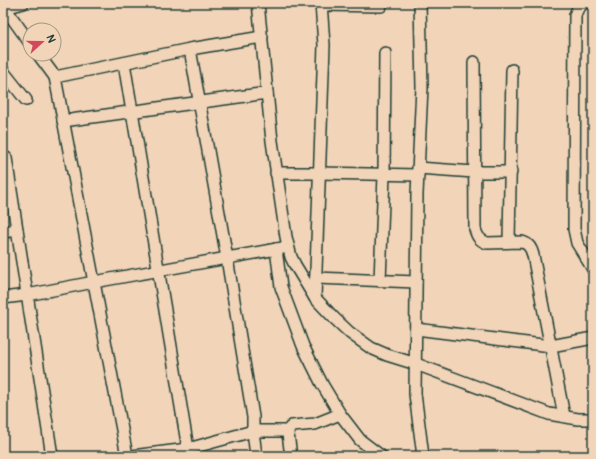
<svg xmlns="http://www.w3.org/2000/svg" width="596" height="459" font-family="Pangolin,sans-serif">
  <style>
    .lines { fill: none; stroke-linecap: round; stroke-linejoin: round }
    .minor-casing { stroke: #1f3d34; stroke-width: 14 }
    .minor { stroke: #f2d5b9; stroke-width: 11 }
  </style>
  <rect width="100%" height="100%" fill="#f2d5b9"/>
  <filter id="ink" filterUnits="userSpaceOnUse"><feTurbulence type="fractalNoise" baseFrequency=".025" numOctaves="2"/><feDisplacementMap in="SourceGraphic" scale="8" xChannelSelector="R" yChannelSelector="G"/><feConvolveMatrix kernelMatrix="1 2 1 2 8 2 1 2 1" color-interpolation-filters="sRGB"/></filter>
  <g filter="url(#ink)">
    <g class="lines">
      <defs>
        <g id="minor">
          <path d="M258 3 272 141 286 237 291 257 295 265 315 298 334 318 350 333 371 348 387 355 416 364 549 414 578 419H593"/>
          <path d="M420 3 422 87 417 194 415 394 423 456"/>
          <path d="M584 3 578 8 575 15 574 229 577 243 593 269"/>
          <path d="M3 5 5 8 23 3"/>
          <path d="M321 5 381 6"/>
          <path d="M3 9 5 8 30 43"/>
          <path d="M38 54 55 77 190 49 262 37"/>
          <path d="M474 62 475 229C477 236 479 240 487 243L522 242C529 244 531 248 533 255L564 416"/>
          <path d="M124 63 189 455"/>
          <path d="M3 71 26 100"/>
          <path d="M55 77 127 456"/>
          <path d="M63 121 267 93"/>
          <path d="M6 158 52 456"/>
          <path d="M418 168 474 172H511"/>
          <path d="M276 173H319L418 175"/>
          <path d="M3 232 17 230"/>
          <path d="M509 242 512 70"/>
          <path d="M276 249 281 287 303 346 322 384 340 414 360 440 381 456"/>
          <path d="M316 278 416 282"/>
          <path d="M380 281 384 175 385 53"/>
          <path d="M3 298 27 295 94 282 288 247"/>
          <path d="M315 298 324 45 321 3"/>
          <path d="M416 329 551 346 593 338"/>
          <path d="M132 456 188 449 253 431V417L227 258 190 49"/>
          <path d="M256 456 253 431H288"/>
          <path d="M291 456 288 434C288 430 289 428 292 426L315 424 340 414"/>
        </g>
      </defs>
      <use href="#minor" class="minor-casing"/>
      <use href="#minor" class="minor"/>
    </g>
  </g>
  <rect width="596" height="459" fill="none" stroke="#f2d5b9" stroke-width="16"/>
  <rect x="8" y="8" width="580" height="443" fill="none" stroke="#1f3d34" stroke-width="1.5" filter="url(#ink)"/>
  <g transform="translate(42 42) rotate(69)"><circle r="19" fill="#f2d5b9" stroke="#9e9884"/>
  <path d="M0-3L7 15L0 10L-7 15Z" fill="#d1495b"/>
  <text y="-6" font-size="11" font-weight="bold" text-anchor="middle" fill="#1f3d34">N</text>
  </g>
</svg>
